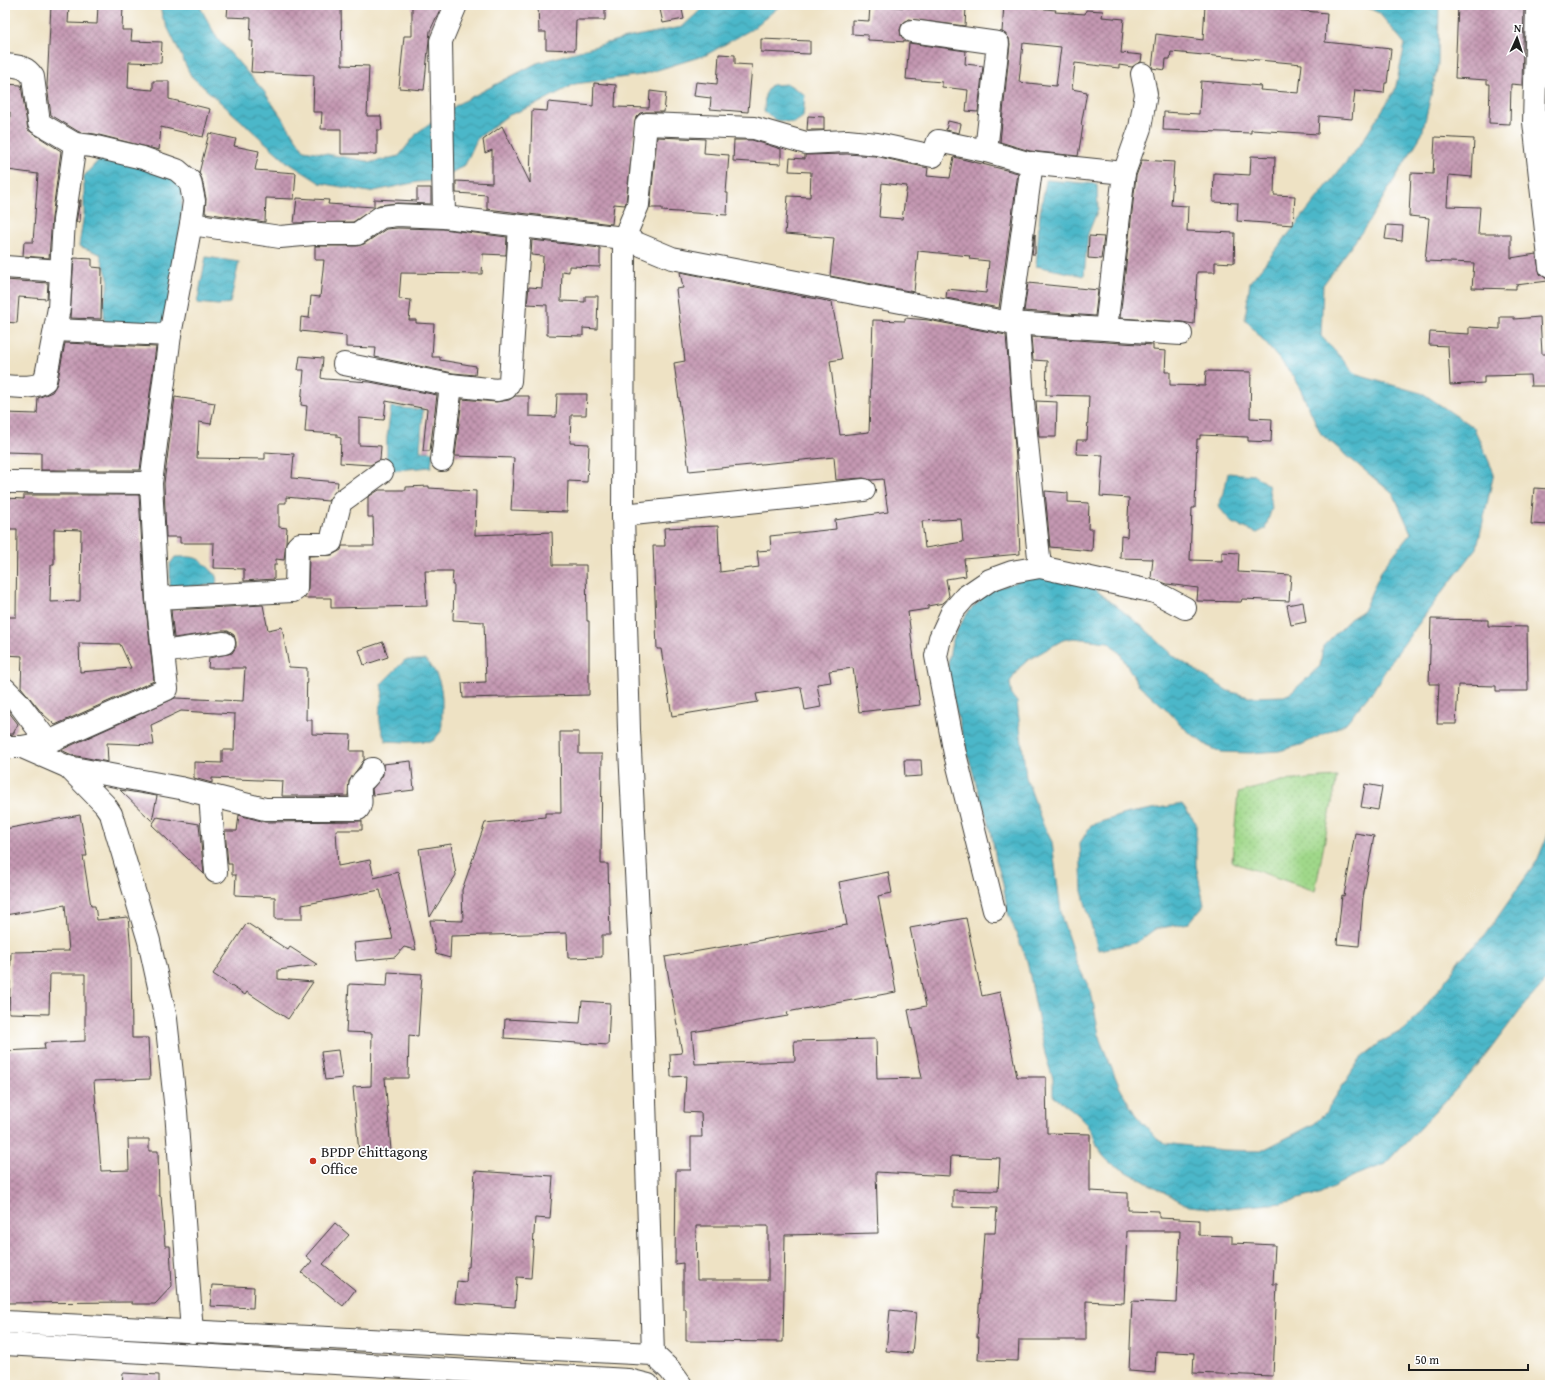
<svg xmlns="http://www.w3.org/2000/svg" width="1555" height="1390" font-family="'Gentium Book Plus',serif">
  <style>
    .grass { fill: url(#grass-dots); stroke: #5e7a53 }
    .water { fill: url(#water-waves); stroke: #346a72 }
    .building { fill: url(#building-cross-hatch); fill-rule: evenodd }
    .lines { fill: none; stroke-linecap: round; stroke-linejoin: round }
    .minor-casing { stroke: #3c3a35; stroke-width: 24 }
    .minor { stroke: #fff; stroke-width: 22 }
    .poi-dot { fill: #c8321e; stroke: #fff; stroke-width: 1.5 }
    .labels { text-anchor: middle; stroke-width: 3.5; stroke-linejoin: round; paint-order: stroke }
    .poi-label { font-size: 15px; fill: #1c1c1c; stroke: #fff; text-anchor: start }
  </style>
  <defs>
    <pattern id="grass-dots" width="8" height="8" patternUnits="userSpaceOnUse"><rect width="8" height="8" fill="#a0d88a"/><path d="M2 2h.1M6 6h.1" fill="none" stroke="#89b976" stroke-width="1.8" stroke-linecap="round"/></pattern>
    <pattern id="water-waves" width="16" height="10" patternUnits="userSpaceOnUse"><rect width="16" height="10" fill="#4cb7c9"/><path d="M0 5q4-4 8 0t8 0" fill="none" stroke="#3e94a2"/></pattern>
    <pattern id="building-cross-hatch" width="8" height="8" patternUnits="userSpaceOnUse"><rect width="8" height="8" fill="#c598b2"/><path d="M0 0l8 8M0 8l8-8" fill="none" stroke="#9f7b90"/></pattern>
  </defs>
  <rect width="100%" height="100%" fill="#fff"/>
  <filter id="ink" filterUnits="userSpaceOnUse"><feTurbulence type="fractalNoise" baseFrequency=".025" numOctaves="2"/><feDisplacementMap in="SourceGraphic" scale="8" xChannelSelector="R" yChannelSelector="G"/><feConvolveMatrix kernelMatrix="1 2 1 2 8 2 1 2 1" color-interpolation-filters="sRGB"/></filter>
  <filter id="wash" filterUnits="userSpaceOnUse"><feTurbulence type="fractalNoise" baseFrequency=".012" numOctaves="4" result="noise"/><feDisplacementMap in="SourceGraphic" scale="16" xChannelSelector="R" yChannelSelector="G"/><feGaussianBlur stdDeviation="0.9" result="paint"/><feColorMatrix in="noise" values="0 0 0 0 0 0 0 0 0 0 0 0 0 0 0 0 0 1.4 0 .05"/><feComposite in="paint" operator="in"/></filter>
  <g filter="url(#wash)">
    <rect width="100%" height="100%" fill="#eee2c4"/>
    <path class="grass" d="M1337 777 1315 891 1232 862 1238 793 1282 781Z"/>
    <g class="water">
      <path d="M160 5H199L217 38 263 90 304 150 372 162 399 156 418 132 458 104 537 63 621 39 682 27 706 5H781L752 29 706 55 641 75 575 84 537 104 507 116 477 139 465 165 437 181 418 182 369 192 320 183 287 162 191 76 162 16Z"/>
      <path d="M1362 5H1439L1438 65 1422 134 1366 226 1323 285 1321 336 1357 375 1424 394 1474 428 1494 473 1477 548 1437 599 1392 660 1372 692 1345 724 1301 745 1279 751 1250 753 1221 752 1207 746 1185 729 1165 708 1138 684 1119 652 1108 642 1074 638 1063 640 1028 660 1019 668 1010 682 1012 696 1017 702 1026 777 1042 822 1052 842 1062 919 1077 964 1091 991 1100 1040 1120 1088 1135 1114 1157 1139 1165 1143 1223 1150 1261 1151 1314 1124 1325 1113 1360 1059 1381 1042 1403 1030 1417 1017 1452 972 1458 961 1485 935 1537 861 1550 829V976L1520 1010 1477 1067 1386 1164 1356 1175 1319 1194 1282 1203 1219 1209 1189 1206 1109 1162C1095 1149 1099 1144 1090 1130 1081 1114 1067 1106 1053 1096V1079L1045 1054 1027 961 1007 910 1003 883 996 860 991 831 976 784 948 680V663L952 642 957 630 968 612 984 596 994 589 1031 577 1065 579 1096 590 1144 628 1175 657 1228 691 1249 697 1284 696 1291 693 1320 666 1323 646 1350 619 1363 611 1382 569 1411 533 1394 495 1321 434 1295 378 1245 319 1250 282 1362 142 1395 90 1405 44 1379 13Z"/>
      <path d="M788 84 805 95 803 117 794 123 776 120 764 112 765 95 771 85Z"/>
      <path d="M103 155 157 169 182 185V217L165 327 104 325V303L109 281 100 254 79 246 84 213V176Z"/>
      <path d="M1046 180 1097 184 1098 209 1088 234 1084 276 1036 266 1040 213Z"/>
      <path d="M206 257 239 262 230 303 218 305 197 303Z"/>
      <path d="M391 407 423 410 420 451 433 452 431 467 386 471 387 437Z"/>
      <path d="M1228 473 1254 475 1268 485 1272 508 1265 529 1257 533 1232 523 1218 506 1224 493Z"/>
      <path d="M175 557C193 557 196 555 209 568 215 574 218 576 216 585L173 587 170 586V564Z"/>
      <path d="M405 660H426C447 683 441 701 442 730L433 741 407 742 386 741C381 731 378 718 380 706 382 696 384 695 381 684Z"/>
      <path d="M1182 804 1196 823V865L1204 905 1189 923 1155 929 1136 943 1098 950 1082 891 1080 843 1091 825 1129 813Z"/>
    </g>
    <g id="blocks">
      <g class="building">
        <path d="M51 5H69L68 23 97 24 98 5H123L122 30H132L131 41 162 42 161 63 129 62 128 88 153 90V81H169V99L210 109 203 137 161 127 159 150 95 134 79 132 51 115 47 86Z"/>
        <path d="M228 5H341L342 65 369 66 367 116H381L382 130H377V154H341V129H321L322 112H313L314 75 251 72 253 41H250L251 18 227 17Z"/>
        <path d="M412 5H442L430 31 424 90 399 88 404 36H412Z"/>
        <path d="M538 5H605V20H576L575 50 546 49V32H539Z"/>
        <path d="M659 5H681L684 19 663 23Z"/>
        <path d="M870 5 914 8V5H935L966 7 965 26 908 19 902 24 900 30 901 36 908 42 868 40V35L852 34V20L869 21Z"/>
        <path d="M1004 5H1026L1025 7 1056 10 1055 12 1085 14 1086 10 1103 11 1102 17 1124 19 1121 53 1142 55 1141 62 1132 67 1119 65V68L1075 63 1072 89 1087 92 1081 125 1083 126 1078 156 1030 151 1000 142 1010 44 1009 38 1002 32ZM1023 43 1061 47 1056 86 1019 82Z"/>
        <path d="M1205 5 1272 8 1327 13 1325 42 1391 49 1387 83H1385L1384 93 1355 90 1352 119 1319 116 1318 134 1251 130V133L1163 130 1164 112 1199 114 1201 81 1261 86 1260 90 1299 93 1302 64 1171 52 1170 59H1166L1165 70 1152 68 1156 34 1203 40Z"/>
        <path d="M1458 5H1524L1522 85 1511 84 1510 124 1489 123 1490 84H1487V80L1455 78Z"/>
        <path d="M1549 5H1550V87H1547Z"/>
        <path d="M761 39 810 41V54L761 52Z"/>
        <path d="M909 43 966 51 965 64 983 66 978 112 966 111 968 90 942 87V82L906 79Z"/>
        <path d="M719 54 735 55V64L752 65 748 112 710 109 711 98 694 96 696 82 717 84Z"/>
        <path d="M594 83 616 85 615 107 649 108 650 91 666 93 664 112H646L640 113 636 117 626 202 625 205 614 204 612 224 487 209V195L456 193V181L492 183V150L485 153 483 140 502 126 530 183 532 110 547 111 548 102 593 106Z"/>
        <path d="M5 84 21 85 28 130 61 151 52 218 49 258 23 256 24 242H33L38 174 8 170 10 112H5Z"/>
        <path d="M808 116 824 117V130H807Z"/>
        <path d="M948 121 961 124 959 133 946 130Z"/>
        <path d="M209 133 236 139 234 146 259 151 255 170 296 173 294 199 266 198 265 222 205 213 206 199 202 179 199 173Z"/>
        <path d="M657 137 705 139 704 153 729 155 726 193H728L727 215 662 211V208H650Z"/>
        <path d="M1435 137 1474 139 1472 177 1449 175 1447 206 1480 207 1478 234H1511V258L1536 254 1540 274 1547 279 1548 281 1516 285V289L1472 288 1474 263 1425 261 1429 218 1409 216 1411 173 1433 174Z"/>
        <path d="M734 140H752L781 149V164L733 161Z"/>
        <path d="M847 154 875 156 928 168 927 176 950 178 954 157 1018 173 999 308 946 298 947 289 986 293 989 261 969 259 970 256 918 251 914 292 830 276 834 238 785 234 788 196 810 197 811 172 789 171 790 158 805 159V155ZM882 183 907 186 902 219 879 217Z"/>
        <path d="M1251 156 1275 157 1274 195 1295 196 1293 225 1237 221 1238 203 1213 202 1214 173 1250 175Z"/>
        <path d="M1142 160 1174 162 1171 205 1188 206 1187 231 1235 233 1234 263 1215 262V272H1197L1194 324 1182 322 1120 318 1136 176Z"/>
        <path d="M417 188H431V204L397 203 379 205 353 222 294 223 297 198 329 200 328 204 374 207V199L417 201Z"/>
        <path d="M80 200H81L80 222H76Z"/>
        <path d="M1387 225 1403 226 1402 241 1385 239Z"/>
        <path d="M398 228 443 229 507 237 506 255 483 254 482 274 401 273 399 299 411 300 409 320H416V323L434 324 432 357H440V360L476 366 475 375 453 373 375 357 376 348 346 347V336L300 331 301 317 309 318 311 296 320 297 324 260H315V246H357L364 244 386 229Z"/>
        <path d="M1035 234V254H1032Z"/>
        <path d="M1089 236 1104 237 1101 259 1088 258Z"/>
        <path d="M532 240 600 248V267L569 266V272L562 271 561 301 585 302V296H598L597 329 583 328V336L547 335V305L527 304 529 287 542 288 543 256 531 255Z"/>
        <path d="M74 258 92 259V267L102 268 101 319 70 318Z"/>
        <path d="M680 272 832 302 842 359 830 361 840 435 869 432 873 320 905 321V318L928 320 1006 335 1016 459 1020 554 964 559 966 576 946 579 949 596 943 603 928 606V609L908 612 920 705 859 712 853 668 829 671 831 682 817 684 821 707 805 710 801 687 756 694 758 702 672 716 661 649H657L653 546H665L664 528 718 526 720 572 759 567 757 551 771 550 770 536 836 529 835 520 888 512 883 479 871 480 863 478 836 480 834 457 689 471 674 363 685 361 676 289 683 288ZM961 519 963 542 925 548 922 521Z"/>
        <path d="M5 280 48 283 47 299 19 297 17 323 5 322Z"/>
        <path d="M1028 283 1098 290 1095 316 1024 311Z"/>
        <path d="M1500 317H1514V319L1540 317 1542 354H1550V386H1531L1530 375 1484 376V383L1450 385 1448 346 1429 345 1430 332 1469 334V327L1500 329Z"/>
        <path d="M1031 337 1153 345V350L1166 351 1165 372H1170V385L1205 386 1206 371 1251 372 1250 418 1272 419 1271 442 1248 441V437L1200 435V439H1197L1195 508H1192L1190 560 1222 561V552L1239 553 1238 572 1291 575 1289 601 1242 599 1241 602 1197 601 1198 588 1167 584 1151 578 1153 559 1120 558 1121 536 1127 537 1129 498 1100 496 1103 455 1076 454 1077 440H1087L1089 396 1046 395 1047 361 1033 360Z"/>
        <path d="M65 343 156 347 140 470H41V453L5 452V413L37 414 38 398 52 392 57 384Z"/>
        <path d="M300 356 323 358 321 378 325 379 370 382 437 395 430 451H423L427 409 386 401 384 420 359 418V445L381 446 380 460 370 465 340 463 341 438 337 437V434L305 432 307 406 301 405 304 370H298Z"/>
        <path d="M557 394H587L586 415H571L570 443 589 444 587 482 568 481 567 512 511 510 514 458 455 456 462 399 496 402 509 400 515 396H529V416L556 417Z"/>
        <path d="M175 397 215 403 211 424 199 422 197 458 265 459V452L294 454 292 478 338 482 337 489 328 501 286 497V503H279V527L287 528 286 542 284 560 276 559V565H274V579L244 581V569L213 568 214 543H180V537H166L164 483Z"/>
        <path d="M1036 401 1057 402 1056 437H1039Z"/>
        <path d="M429 486V488L476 491 475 535 552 532 553 565H586L587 621H589V695L463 698 462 683 486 682 484 622 453 620 454 585H452L453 571H425L427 606 331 608V598H304L308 589 309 556 332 555 341 550 342 546H374L373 517H368V497L379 490H406V487Z"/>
        <path d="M1534 488 1550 489V525L1531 524Z"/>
        <path d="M1045 491 1068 493V502L1089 503 1088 529H1093L1092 551 1050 547Z"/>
        <path d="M24 495H139L145 599 154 681 55 725 42 713 21 687 22 656 5 655V617H16L17 529H5V498L24 499ZM54 529 81 530 80 601 50 602 51 565H54ZM79 643 120 644 131 668 80 672Z"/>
        <path d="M1303 602 1306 622 1291 625 1287 605Z"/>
        <path d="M263 605 268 630 282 627 289 667 307 668 306 720H312V734L351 735 350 751H364V760L349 781 348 796H282L283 781 212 778V783L194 778V762L222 763V750H234L235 714 181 711 151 725 154 745 107 743 108 762 72 755 61 750 175 698 243 701 245 668H208L209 658 232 653 236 647V642L234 635 228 631H222L174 638 171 610Z"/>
        <path d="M1431 619 1488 620V626L1527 627 1528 691H1496V686L1458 685 1456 724H1437L1439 684H1429Z"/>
        <path d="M383 642 388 657 364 665 359 650Z"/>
        <path d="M5 707 18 724 13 734H5Z"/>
        <path d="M560 732H579V754H602L601 864H608L610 935H602V957L568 958 567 933 451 936 450 958 436 954 430 920 463 921 462 890 485 823 545 817V813H561Z"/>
        <path d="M904 760H921L922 776 905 777Z"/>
        <path d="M411 761 414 790 373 795 372 789 383 775V764Z"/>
        <path d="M1365 784 1382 787 1378 810 1361 807Z"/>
        <path d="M120 790 157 796 152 821Z"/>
        <path d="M80 815 87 856H83L91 906H95L97 920 128 917 131 950 132 1038H148L150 1079 94 1081 101 1171 129 1170 128 1139H149V1151H158L159 1196H161L165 1246H170L172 1286 155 1304H132V1302L5 1303V1051L45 1049 44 1043 85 1041V974H50L49 1014 9 1013 11 952 69 951 65 905 5 915V829Z"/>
        <path d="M239 815 265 822 362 821V830H336L338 866 370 860 374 878 398 872 416 950 404 947 395 957 356 961 354 943 393 939 380 890 302 905V919H275V897L235 895 236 875H232V864H228L225 831H237Z"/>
        <path d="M157 817 199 824 204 874 152 825Z"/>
        <path d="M1355 833 1374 836 1363 898 1359 946 1337 944 1342 895 1344 896Z"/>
        <path d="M451 844 456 875 430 917 419 849Z"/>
        <path d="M888 872 892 893 878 896 896 992 787 1012 788 1016 692 1032 695 1064 795 1061 794 1041 876 1039 877 1079 922 1078 908 1010 926 1006 910 928 966 918 982 996 1000 992 1017 1077H1046L1047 1133 1090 1134V1191L1128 1193V1210L1159 1211V1218L1199 1220V1235L1232 1236V1243L1275 1245 1273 1284H1277L1273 1376 1193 1373 1194 1353 1156 1351 1155 1373 1129 1371 1132 1301 1177 1303 1180 1231H1127L1124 1303 1086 1301V1340H1019L1018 1361 978 1360 979 1337H977L984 1233H995L997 1208 953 1207V1190L998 1191 1000 1158 951 1156 950 1176 876 1172 878 1233 785 1235 783 1342 686 1341V1309H683V1263L675 1264 676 1170H691V1137H702L701 1113 684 1112 686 1076 671 1077 670 1054 682 1053 665 957 847 925 839 882ZM696 1226H768V1280H697Z"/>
        <path d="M247 923 288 950 290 947 318 965 278 970V979L313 982 288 1019 247 992 245 995 213 974Z"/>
        <path d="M388 972 422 974 418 1036 409 1035 408 1078H385L391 1151 359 1153 353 1087 371 1086 372 1033 346 1032 349 984 387 986Z"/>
        <path d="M582 1001 610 1003 608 1045 504 1038 505 1019 580 1023Z"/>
        <path d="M338 1050 342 1078 325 1080 321 1052Z"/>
        <path d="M475 1171 553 1176 550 1219 535 1218 531 1278 517 1277 515 1307 455 1303 457 1281 466 1282 467 1267H469Z"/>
        <path d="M335 1223 349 1235 323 1264 355 1290 343 1306 302 1273 312 1261 306 1256Z"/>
        <path d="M212 1285 254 1287 253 1308 210 1306Z"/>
        <path d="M890 1310 916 1313 912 1353 886 1351Z"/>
        <path d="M123 1373 159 1375V1385H122Z"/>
      </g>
    </g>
  </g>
  <g filter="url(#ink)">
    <use href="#blocks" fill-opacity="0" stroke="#3c3a35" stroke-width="1"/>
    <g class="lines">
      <defs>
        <g id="minor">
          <path d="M1537 5 1534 122 1550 267"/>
          <path d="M912 31 998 43 986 151"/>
          <path d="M5 65C17 66 26 66 33 77L39 123 75 144 92 146 143 158 177 170 190 181 194 201 191 224 170 335 151 483 157 598 167 689 48 742 22 747"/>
          <path d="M1124 173 1140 128 1146 94 1142 74"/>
          <path d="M444 217 441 41 456 5"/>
          <path d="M191 224 280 237 314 234H357L381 217 397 215 444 217 624 238 672 258 1010 323 1181 334"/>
          <path d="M5 267 61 271"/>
          <path d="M1010 323 1032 163"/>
          <path d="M1018 324 1024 414 1040 567"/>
          <path d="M55 330 170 335"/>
          <path d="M344 364 451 385"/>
          <path d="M5 386C17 387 35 389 45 381L59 308 64 220 75 144"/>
          <path d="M442 460 451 385 497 390 506 388 510 381 520 226"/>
          <path d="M10 482 151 483"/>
          <path d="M623 515 864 490"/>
          <path d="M157 598 293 591 296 589 297 547 300 544H327L331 542 340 504 342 501 382 472"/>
          <path d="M163 652 224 643"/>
          <path d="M5 689 17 701 48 742"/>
          <path d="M5 747H22L68 767 105 805 111 814 149 941 166 1019 176 1111 192 1332"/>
          <path d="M68 767 180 788 265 809H358C363 803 359 795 360 787 361 779 371 777 372 769"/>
          <path d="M210 796 216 872"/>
          <path d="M994 910 955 754 936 656 940 638 952 612 965 597 990 580 1012 572 1040 567 1155 592 1185 608"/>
          <path d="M5 1322 653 1354 670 1370 681 1385"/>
          <path d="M5 1344 628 1380 648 1385"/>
          <path d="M653 1354 641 973 629 730 623 515 624 238 638 205 646 124 754 128 806 143 847 141 877 144 933 156 938 141 986 151 1028 163 1124 173 1106 329"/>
        </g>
      </defs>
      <use href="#minor" class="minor-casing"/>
      <use href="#minor" class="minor"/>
    </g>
  </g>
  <circle class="poi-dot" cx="313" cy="1161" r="4"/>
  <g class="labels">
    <g class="poi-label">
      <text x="321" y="1157">BPDP Chittagong<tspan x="321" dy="17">Office</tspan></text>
    </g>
  </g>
  <rect width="1555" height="1390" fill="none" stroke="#fff" stroke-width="20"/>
  <g transform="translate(1517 38) rotate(3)" stroke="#ffffff" stroke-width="3" paint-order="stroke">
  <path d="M0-3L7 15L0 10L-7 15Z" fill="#1c1c1c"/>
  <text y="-6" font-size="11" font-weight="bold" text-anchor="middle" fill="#1c1c1c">N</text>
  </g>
  <path d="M1409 1364v6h119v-6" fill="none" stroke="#1c1c1c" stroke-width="2"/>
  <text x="1415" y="1364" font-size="12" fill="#1c1c1c" stroke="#ffffff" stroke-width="3" paint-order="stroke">50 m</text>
</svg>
